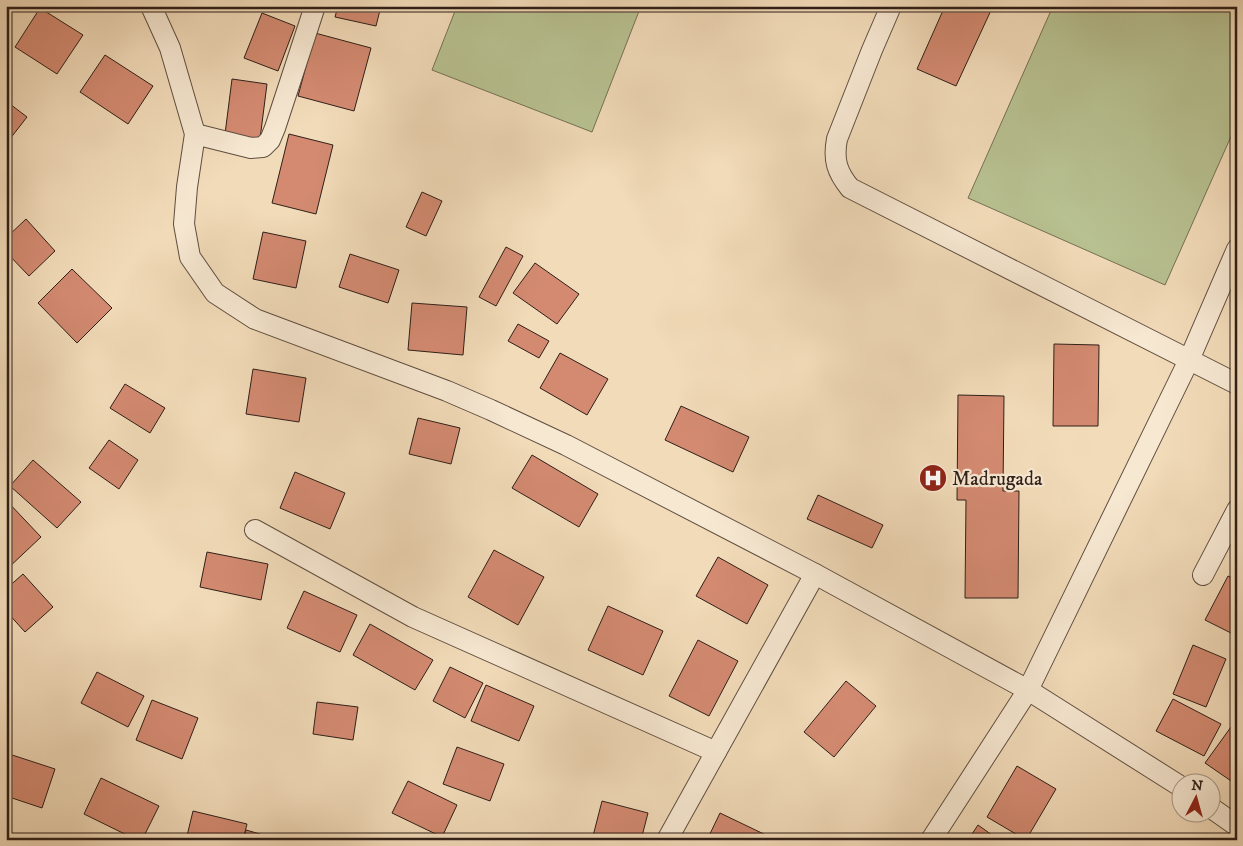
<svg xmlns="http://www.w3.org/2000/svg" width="1243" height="846" font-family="'IM FELL DW Pica',serif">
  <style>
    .green { fill: #b8c191; stroke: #747054 }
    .building { fill: #d38a71; stroke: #2f1f18 }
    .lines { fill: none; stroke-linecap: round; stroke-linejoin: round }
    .minor-casing { stroke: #604e40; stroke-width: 22 }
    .minor { stroke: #f7e8d2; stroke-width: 20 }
    .labels { text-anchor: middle; stroke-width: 4.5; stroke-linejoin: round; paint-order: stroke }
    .poi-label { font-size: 20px; fill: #2f1f18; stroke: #f7e8d2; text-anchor: start }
  </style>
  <rect width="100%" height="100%" fill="#f2dbb9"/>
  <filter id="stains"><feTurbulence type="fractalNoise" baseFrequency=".004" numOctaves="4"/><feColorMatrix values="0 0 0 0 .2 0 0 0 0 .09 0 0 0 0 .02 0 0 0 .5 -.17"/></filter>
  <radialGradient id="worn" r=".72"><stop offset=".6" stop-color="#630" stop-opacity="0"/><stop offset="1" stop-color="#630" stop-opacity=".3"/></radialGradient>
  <g class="green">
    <path d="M457 6H641L592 132 432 70Z"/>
    <path d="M1053 6H1237V123L1165 285 968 198Z"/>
  </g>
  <g class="building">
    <path d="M338 6H381L376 26 335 17Z"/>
    <path d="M945 6H993L956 86 917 69Z"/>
    <path d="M40 8 83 35 57 74 15 47Z"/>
    <path d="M262 13 295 26 278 71 244 58Z"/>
    <path d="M315 33 371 48 354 111 298 96Z"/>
    <path d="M105 55 153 86 128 124 80 92Z"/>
    <path d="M232 79 267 84 260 139 225 134Z"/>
    <path d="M6 101 27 117 6 144Z"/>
    <path d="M289 134 333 145 316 214 272 203Z"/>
    <path d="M422 192 442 201 426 236 406 227Z"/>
    <path d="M26 219 55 251 29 276 6 252V238Z"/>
    <path d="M263 232 306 241 296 288 253 279Z"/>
    <path d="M506 247 523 256 496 306 479 297Z"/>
    <path d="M350 254 399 270 388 303 339 287Z"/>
    <path d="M535 263 579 294 557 324 513 293Z"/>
    <path d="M72 269 112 308 77 343 38 303Z"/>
    <path d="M412 303 467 307 463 355 408 350Z"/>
    <path d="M518 324 549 341 539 358 508 341Z"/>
    <path d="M1054 344 1099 345 1098 426H1053Z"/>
    <path d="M560 353 608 379 587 415 540 388Z"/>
    <path d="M253 369 306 378 299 422 246 414Z"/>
    <path d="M125 384 165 408 150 433 110 408Z"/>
    <path d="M958 395 1004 396 1003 491H1019L1018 598H965L966 500H957Z"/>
    <path d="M681 406 749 437 733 472 665 440Z"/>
    <path d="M418 418 460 428 451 464 409 454Z"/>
    <path d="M109 440 138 460 119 489 89 468Z"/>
    <path d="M532 455 598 494 579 527 512 488Z"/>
    <path d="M33 460 81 502 57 528 10 486Z"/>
    <path d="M295 472 345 493 330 529 280 508Z"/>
    <path d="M818 495 883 525 872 548 807 519Z"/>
    <path d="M6 500 41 537 6 570Z"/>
    <path d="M494 550 544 577 518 625 468 597Z"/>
    <path d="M207 552 268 564 261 600 200 587Z"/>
    <path d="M718 557 768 585 747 624 696 596Z"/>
    <path d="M23 574 53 607 25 632 6 611V589Z"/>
    <path d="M1228 576 1237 580V636L1205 620Z"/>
    <path d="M304 591 357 615 340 652 287 628Z"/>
    <path d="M608 606 663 631 643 675 588 650Z"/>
    <path d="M370 624 433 660 415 690 353 655Z"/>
    <path d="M698 640 738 661 709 716 669 696Z"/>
    <path d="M1193 645 1226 659 1206 707 1173 694Z"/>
    <path d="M450 667 483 683 465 718 433 701Z"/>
    <path d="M97 672 144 696 128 727 81 703Z"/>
    <path d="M846 681 876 706 834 757 804 732Z"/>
    <path d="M486 685 534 706 519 741 471 721Z"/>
    <path d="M1173 699 1221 724 1204 756 1156 731Z"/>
    <path d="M152 700 198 718 182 759 136 740Z"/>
    <path d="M317 702 358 707 353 740 313 734Z"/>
    <path d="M1231 727 1237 731V785L1205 763Z"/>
    <path d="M457 747 504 764 490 801 443 784Z"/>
    <path d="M6 753 55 769 42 808 6 796Z"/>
    <path d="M1017 766 1056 789 1026 840 987 817Z"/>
    <path d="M101 778 159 806 142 840H137L84 814Z"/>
    <path d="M408 781 457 805 442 837 392 813Z"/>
    <path d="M602 801 648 813 641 840H592Z"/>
    <path d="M193 811 247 824 243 840H186Z"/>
    <path d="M720 813 770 837 769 840H707Z"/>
    <path d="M978 825 999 840H968Z"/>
    <path d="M246 830 281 840H244Z"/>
  </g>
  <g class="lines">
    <defs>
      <g id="minor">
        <path d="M151 6 170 48 195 134 187 187 184 224 190 257 215 293 255 319 447 391 491 410 566 445 815 574 1028 690 1180 786"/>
        <path d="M891 6 872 50 837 139C833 160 837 172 850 188L1237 384"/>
        <path d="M195 134 251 148 263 147 270 140 275 128 315 6"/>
        <path d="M255 530 413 617 716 752"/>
        <path d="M1203 575 1237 510"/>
        <path d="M1210 807 1237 826"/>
        <path d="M667 840 815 574"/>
        <path d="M931 840 1028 690 1189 360 1237 249"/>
      </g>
    </defs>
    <use href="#minor" class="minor-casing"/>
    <use href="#minor" class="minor"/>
  </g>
  <defs>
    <symbol id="hospital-disc" viewBox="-11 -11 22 22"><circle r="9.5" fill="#8f2418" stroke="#f7e8d2"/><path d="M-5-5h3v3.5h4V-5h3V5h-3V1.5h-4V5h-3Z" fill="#fff"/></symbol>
  </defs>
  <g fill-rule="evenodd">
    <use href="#hospital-disc" x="917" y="462" width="32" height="32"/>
  </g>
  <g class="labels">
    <g class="poi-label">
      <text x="952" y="485">Madrugada</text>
    </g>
  </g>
  <rect width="1243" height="846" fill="none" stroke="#f2dbb9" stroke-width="25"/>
  <rect x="8" y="8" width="1228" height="831" fill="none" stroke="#2f1f18" stroke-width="2.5"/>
  <rect x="12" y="12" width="1218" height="821" fill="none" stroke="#2f1f18"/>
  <g transform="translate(1196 798) rotate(6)"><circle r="24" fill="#f7e8d2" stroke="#a79888"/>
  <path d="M0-4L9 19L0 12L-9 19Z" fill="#8f2418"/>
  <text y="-8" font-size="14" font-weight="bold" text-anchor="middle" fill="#2f1f18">N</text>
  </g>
  <rect width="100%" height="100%" filter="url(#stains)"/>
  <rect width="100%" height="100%" fill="url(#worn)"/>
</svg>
